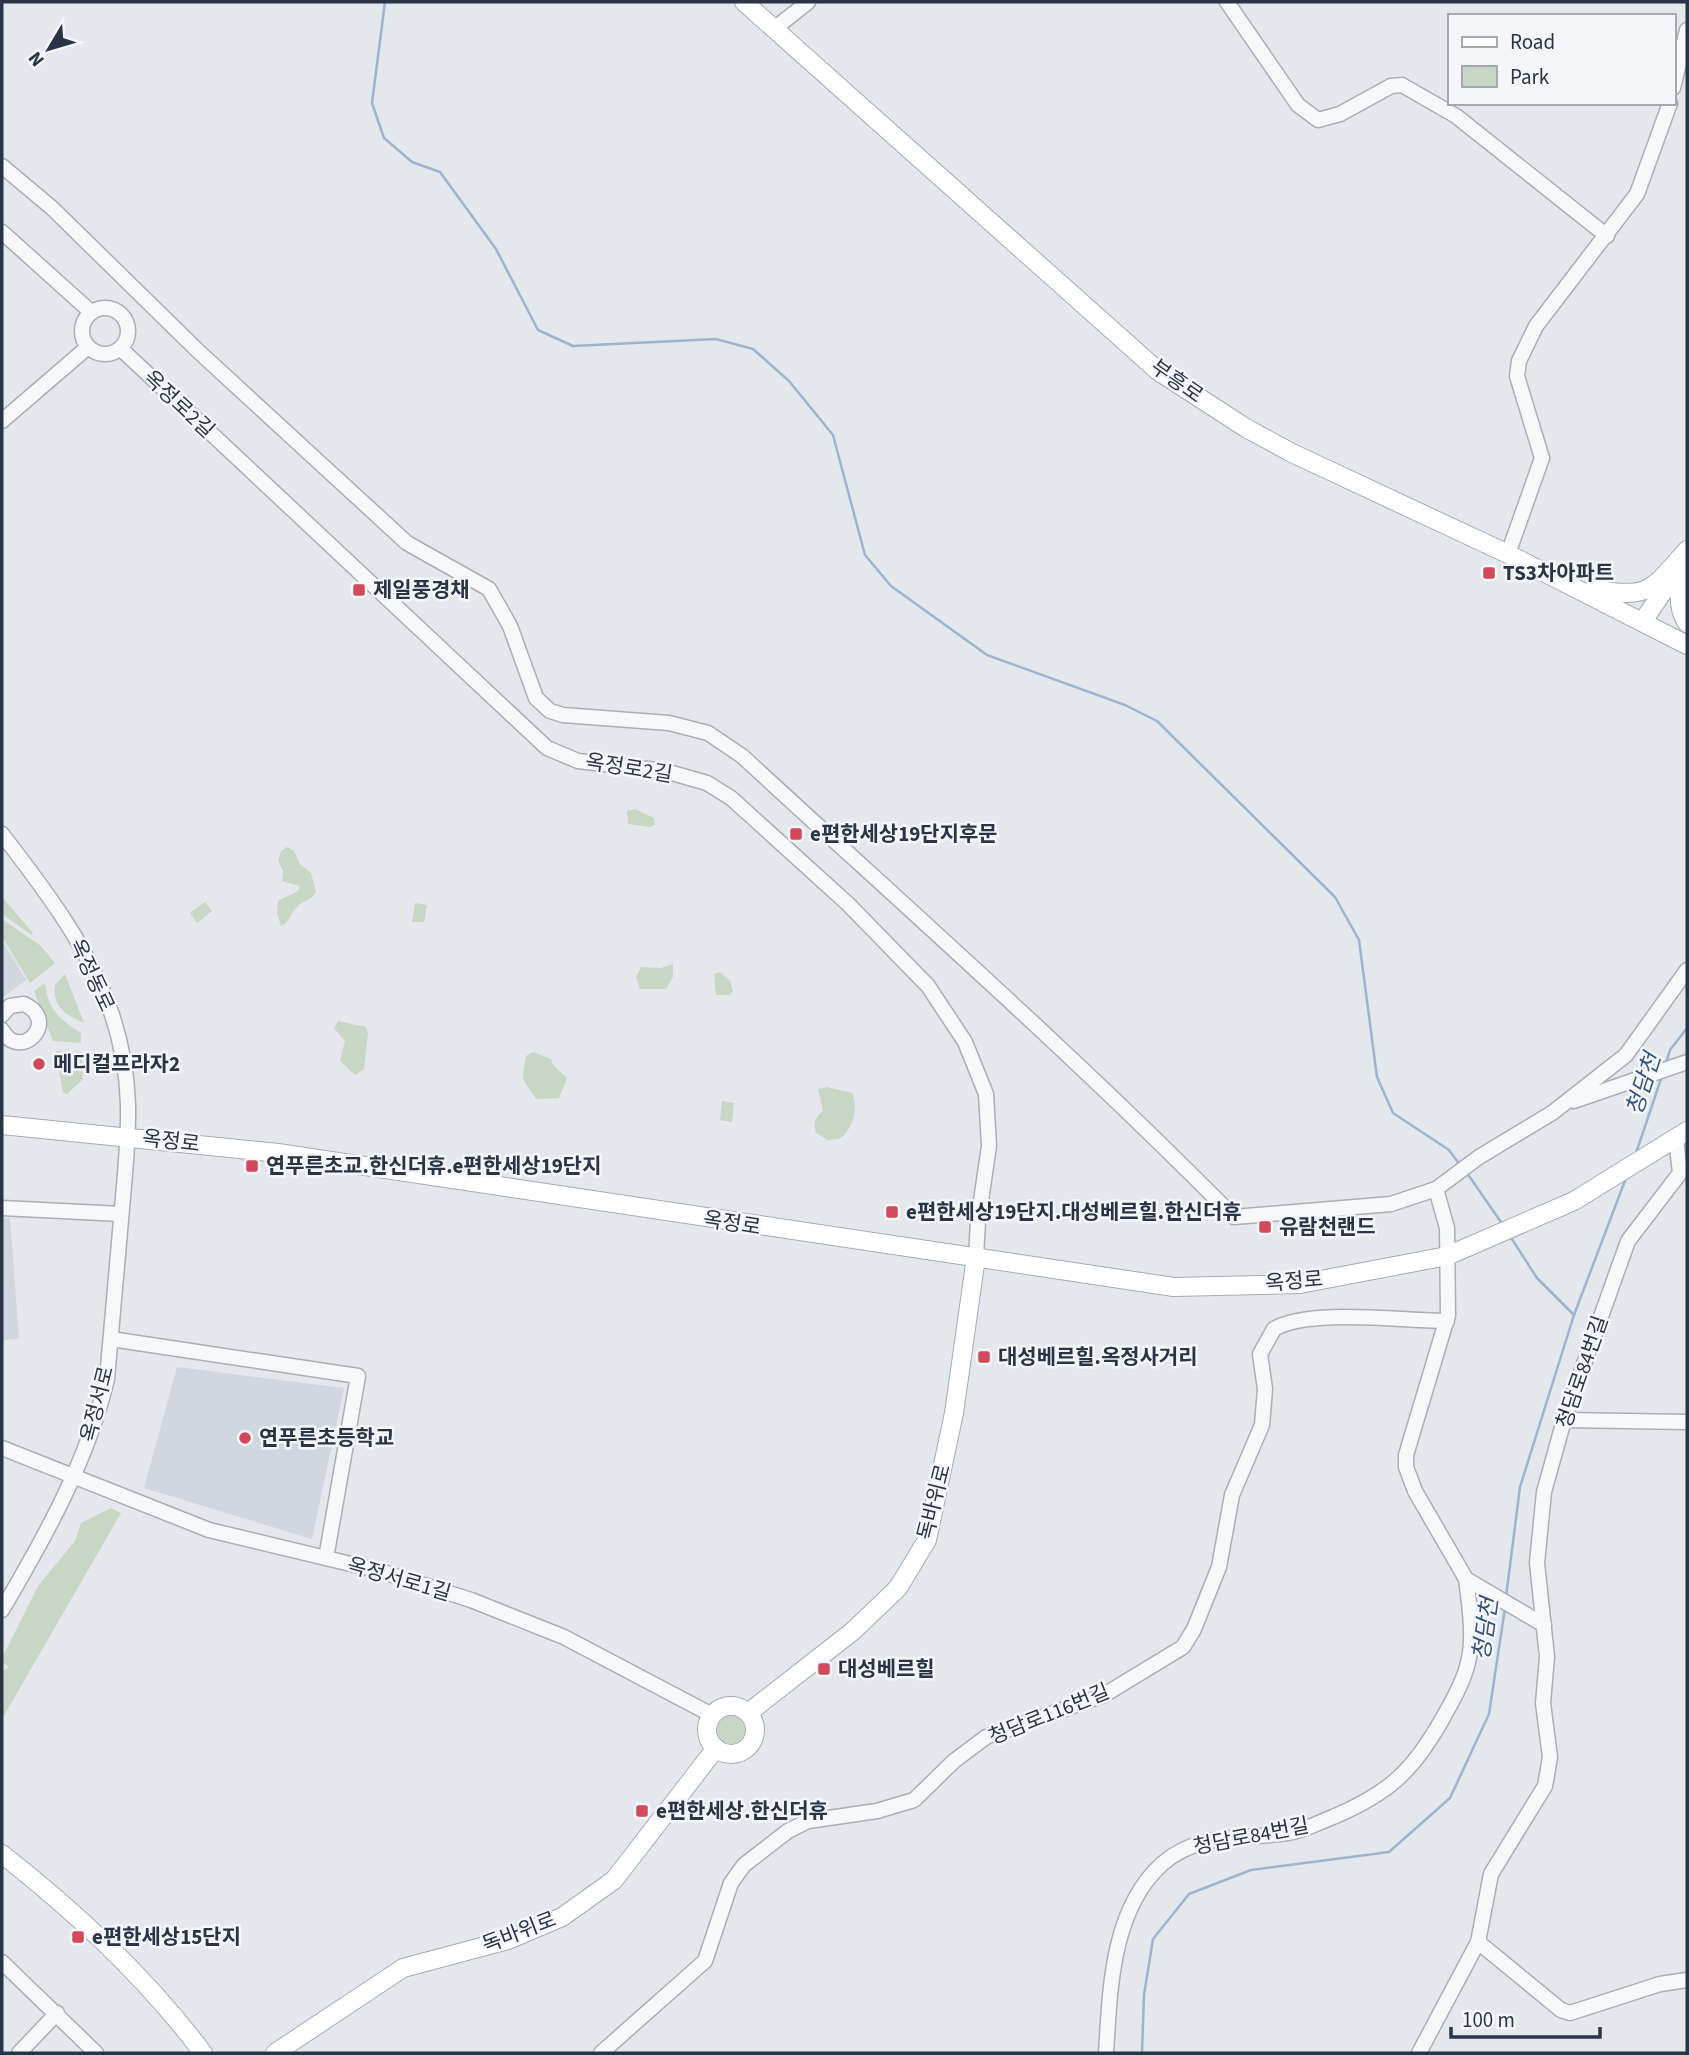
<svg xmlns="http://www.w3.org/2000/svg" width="1689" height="2055" font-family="'Source Sans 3','Noto Sans KR',sans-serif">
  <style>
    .built { fill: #d2d6de }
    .green { fill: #c9d6c5 }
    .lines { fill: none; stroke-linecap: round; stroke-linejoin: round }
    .stream { stroke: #9fb4cc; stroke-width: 2.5 }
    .minor-casing { stroke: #a9aeb7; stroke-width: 17 }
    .major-casing { stroke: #a3abb8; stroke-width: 20 }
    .minor { stroke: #f7f8fa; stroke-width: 14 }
    .major { stroke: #fff; stroke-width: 18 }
    .poi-dot { fill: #d1495b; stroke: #f4f6f9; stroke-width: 2.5 }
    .labels { text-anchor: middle; stroke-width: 5; stroke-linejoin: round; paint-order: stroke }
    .street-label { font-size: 21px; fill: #2b3445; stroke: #f4f6f9 }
    .poi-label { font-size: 21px; font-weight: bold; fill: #2b3445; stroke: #f4f6f9; text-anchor: start }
    .water-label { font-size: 23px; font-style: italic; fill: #34527a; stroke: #f4f6f9 }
  </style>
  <rect width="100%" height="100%" fill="#e4e7ec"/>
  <g class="built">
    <path d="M2 940 26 980 2 998Z"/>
    <path d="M2 1218H10L19 1339 2 1340Z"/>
    <path d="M177 1367 344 1388 312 1539 144 1488Z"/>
  </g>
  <g class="green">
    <path d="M635 809 654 818 655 825 650 827 628 824 627 811Z"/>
    <path d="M287 847 294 851 300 864 311 873 316 892C311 901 303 900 297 907 290 914 290 922 281 926L277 913 278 901 298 891 300 886 282 881 283 871 278 860 281 851Z"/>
    <path d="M2 897 33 933 32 935 2 914Z"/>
    <path d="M205 902 212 911 197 923 190 913Z"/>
    <path d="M415 903 427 905 424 922H412Z"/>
    <path d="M2 919 41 946 55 963 30 983 2 937Z"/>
    <path d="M673 964V977L666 989H640L636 977 641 967 661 968Z"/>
    <path d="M720 972 730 981 733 991 730 995H716L714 974Z"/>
    <path d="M65 974 84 1023C66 1015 52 1007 55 985Z"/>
    <path d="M45 983C48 1010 59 1019 81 1033V1043L53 1041 34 991Z"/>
    <path d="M338 1021 366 1027 368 1033 364 1069 355 1075 340 1061 345 1041 334 1028Z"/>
    <path d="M56 1051 82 1052 83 1079 67 1094 63 1093Z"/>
    <path d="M533 1052 551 1059 553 1065 567 1078 559 1098 536 1099C522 1076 521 1085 526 1056Z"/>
    <path d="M827 1087 852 1093C859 1107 853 1130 839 1139L828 1140 816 1133C813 1123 815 1117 823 1111L818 1089Z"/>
    <path d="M722 1101 734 1103 732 1122 720 1120Z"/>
    <path d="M111 1508 121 1513 2 1719V1672L9 1667 2 1662V1658L38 1586 75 1541 81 1523Z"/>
    <circle cx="731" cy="1730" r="14"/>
  </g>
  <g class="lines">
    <g class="stream">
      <path d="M385 2 372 103 384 138 412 162 440 172 496 249 538 330 573 346 716 339 753 349 789 381 833 435 865 555 891 586 987 655 1125 705 1157 721 1335 897 1359 940 1377 1077 1393 1113 1449 1150 1460 1165"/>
      <path d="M1666 1063 1670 1050 1687 1028"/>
      <path d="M1636 1153 1662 1076"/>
      <path d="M1467 1173 1503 1225"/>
      <path d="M1510 1236 1537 1278 1574 1315"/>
      <path d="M1506 1597 1520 1487 1574 1315 1626 1178"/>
      <path d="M1142 2053 1144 1995 1153 1939 1189 1894 1251 1870 1389 1852 1450 1798 1489 1714 1505 1608"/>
    </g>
    <defs>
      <g id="minor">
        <path d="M1227 2 1298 105 1318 120 1340 114 1391 86 1402 85 1456 116 1607 236"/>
        <path d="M774 29 808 2"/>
        <path d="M1673 88 1687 30"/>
        <path d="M2 166 52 208 198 351 407 543 489 589 510 626 536 698 550 711 563 715 669 723 708 733 742 756C907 908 1076 1057 1234 1217L1391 1204 1436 1189 1479 1157 1552 1113 1626 1055 1687 970"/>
        <path d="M2 232 91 312"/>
        <circle cx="105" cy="331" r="23"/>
        <path d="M121 349 547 748 578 761 665 771 707 783 731 798 848 904 928 986 965 1042 986 1094 989 1146 978 1221 976 1257"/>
        <path d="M2 421 88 347"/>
        <path d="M1508 554 1542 458 1517 376 1519 361 1536 326 1637 194 1670 103"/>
        <path d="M2 834C45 890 89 947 112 1015 137 1089 127 1145 121 1220 116 1273 112 1326 107 1379 87 1462 45 1537 2 1610"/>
        <path d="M2 1015 10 1006 24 1004C61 1021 20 1063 2 1030"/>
        <path d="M1574 1101 1687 1062"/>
        <path d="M1436 1189 1447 1228 1448 1315 1406 1455V1467L1415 1491 1466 1579 1544 1625"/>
        <path d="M2 1208 121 1214"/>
        <path d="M111 1339 358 1376 326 1558"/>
        <path d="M1564 1420 1687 1422"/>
        <path d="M2 1448 209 1530 380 1571 471 1600 564 1637 712 1715"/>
        <path d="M1478 1942 1561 2010 1570 2013 1660 1984 1687 1980"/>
        <path d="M2 1962 96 2053"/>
        <path d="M19 2053 57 2013"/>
        <path d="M601 2053 705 1961 731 1883 744 1865 788 1831 808 1821 877 1811 914 1800 954 1761 986 1737 1104 1695 1183 1647 1194 1629 1219 1567 1232 1495 1262 1425 1265 1389 1260 1354 1274 1329C1309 1308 1403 1321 1447 1321"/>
        <path d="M1106 2053C1110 1991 1111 1910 1162 1864 1200 1830 1248 1841 1293 1832 1307 1829 1320 1822 1333 1817 1390 1793 1414 1770 1444 1716 1454 1698 1465 1679 1469 1658 1474 1634 1469 1603 1466 1579"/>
        <path d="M1419 2053 1478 1942 1491 1874 1545 1786 1550 1757 1543 1703 1547 1657 1537 1563 1544 1492 1564 1420 1628 1241 1680 1173 1676 1139"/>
      </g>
      <g id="major">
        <path d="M744 2 1158 371 1246 428 1292 453 1508 554 1687 645"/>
        <path d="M1680 566C1682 587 1675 605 1687 623"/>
        <path d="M1594 589C1650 600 1652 589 1687 550"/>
        <path d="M1643 621 1673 577"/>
        <path d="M2 1125 278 1153 1174 1287 1300 1284 1447 1256 1574 1201 1687 1131"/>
        <circle cx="731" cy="1730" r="24"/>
        <path d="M748 1713 853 1631 898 1588 927 1540 954 1413 976 1257"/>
        <path d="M2 1854C76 1912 147 1978 203 2053"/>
        <path d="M275 2053 403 1968 508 1940 562 1917 614 1880 716 1748"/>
      </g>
    </defs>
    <use href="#minor" class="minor-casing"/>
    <use href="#major" class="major-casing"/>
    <use href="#minor" class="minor"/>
    <use href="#major" class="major"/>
  </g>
  <g class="poi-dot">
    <rect x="1482" y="566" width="14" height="14" rx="3.5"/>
    <rect x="352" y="583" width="14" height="14" rx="3.5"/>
    <rect x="789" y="827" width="14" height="14" rx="3.5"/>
    <circle cx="39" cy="1064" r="7"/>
    <rect x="245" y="1159" width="14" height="14" rx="3.5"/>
    <rect x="885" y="1205" width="14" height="14" rx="3.5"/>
    <rect x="1258" y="1220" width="14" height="14" rx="3.5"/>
    <rect x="977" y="1350" width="14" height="14" rx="3.5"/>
    <circle cx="245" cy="1438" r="7"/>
    <rect x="817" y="1662" width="14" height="14" rx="3.5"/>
    <rect x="635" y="1804" width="14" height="14" rx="3.5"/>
    <rect x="71" y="1930" width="14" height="14" rx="3.5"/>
  </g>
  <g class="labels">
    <g class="street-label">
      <text transform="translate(1177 381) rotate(35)" y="7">부흥로</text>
      <text transform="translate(179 404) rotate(43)" y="7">옥정로2길</text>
      <text transform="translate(629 768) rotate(9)" y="7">옥정로2길</text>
      <text transform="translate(92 975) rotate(65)" y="7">옥정동로</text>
      <text transform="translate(171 1141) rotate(7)" y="7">옥정로</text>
      <text transform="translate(732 1223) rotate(9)" y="7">옥정로</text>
      <text transform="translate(1294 1281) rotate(-5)" y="7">옥정로</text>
      <text transform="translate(1582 1372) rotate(-71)" y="7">청담로84번길</text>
      <text transform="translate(97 1404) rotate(-76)" y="7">옥정서로</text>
      <text transform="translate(934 1502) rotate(-76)" y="7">독바위로</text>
      <text transform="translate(399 1579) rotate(16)" y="7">옥정서로1길</text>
      <text transform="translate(1049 1714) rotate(-22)" y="7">청담로116번길</text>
      <text transform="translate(1251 1836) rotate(-11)" y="7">청담로84번길</text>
      <text transform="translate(519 1932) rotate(-21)" y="7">독바위로</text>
    </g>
    <g class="poi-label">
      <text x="1503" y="580">TS3차아파트</text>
      <text x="373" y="597">제일풍경채</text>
      <text x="810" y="841">e편한세상19단지후문</text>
      <text x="53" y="1071">메디컬프라자2</text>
      <text x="266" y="1173">연푸른초교.한신더휴.e편한세상19단지</text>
      <text x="906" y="1219">e편한세상19단지.대성베르힐.한신더휴</text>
      <text x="1279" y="1234">유람천랜드</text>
      <text x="998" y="1364">대성베르힐.옥정사거리</text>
      <text x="259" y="1445">연푸른초등학교</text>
      <text x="838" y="1676">대성베르힐</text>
      <text x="656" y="1818">e편한세상.한신더휴</text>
      <text x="92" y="1944">e편한세상15단지</text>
    </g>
    <g class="water-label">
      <text transform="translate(1643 1084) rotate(-72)" y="8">청담천</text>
      <text transform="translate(1485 1629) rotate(-82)" y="8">청담천</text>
    </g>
  </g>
  <rect width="1689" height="2055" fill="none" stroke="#2b3445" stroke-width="7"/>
  <rect x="1448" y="14" width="228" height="91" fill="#f4f6f9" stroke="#a4a8b1" stroke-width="2"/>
  <rect x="1462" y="37" width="35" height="10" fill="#ffffff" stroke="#a4a8b1" stroke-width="2"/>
  <text x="1510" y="49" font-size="21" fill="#2b3445">Road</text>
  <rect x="1462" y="66" width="35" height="21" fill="#c9d6c5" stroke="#a4a8b1" stroke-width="2"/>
  <text x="1510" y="84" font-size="21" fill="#2b3445">Park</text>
  <g transform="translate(49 49) rotate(232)" stroke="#f4f6f9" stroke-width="5" paint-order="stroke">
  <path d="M0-5L12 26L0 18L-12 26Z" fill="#2b3445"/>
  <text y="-10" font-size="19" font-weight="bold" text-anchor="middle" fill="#2b3445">N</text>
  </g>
  <path d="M1451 2027v10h149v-10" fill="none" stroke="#2b3445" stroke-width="3.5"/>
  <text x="1462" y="2027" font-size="21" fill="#2b3445" stroke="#f4f6f9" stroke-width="5" paint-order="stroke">100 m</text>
</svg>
